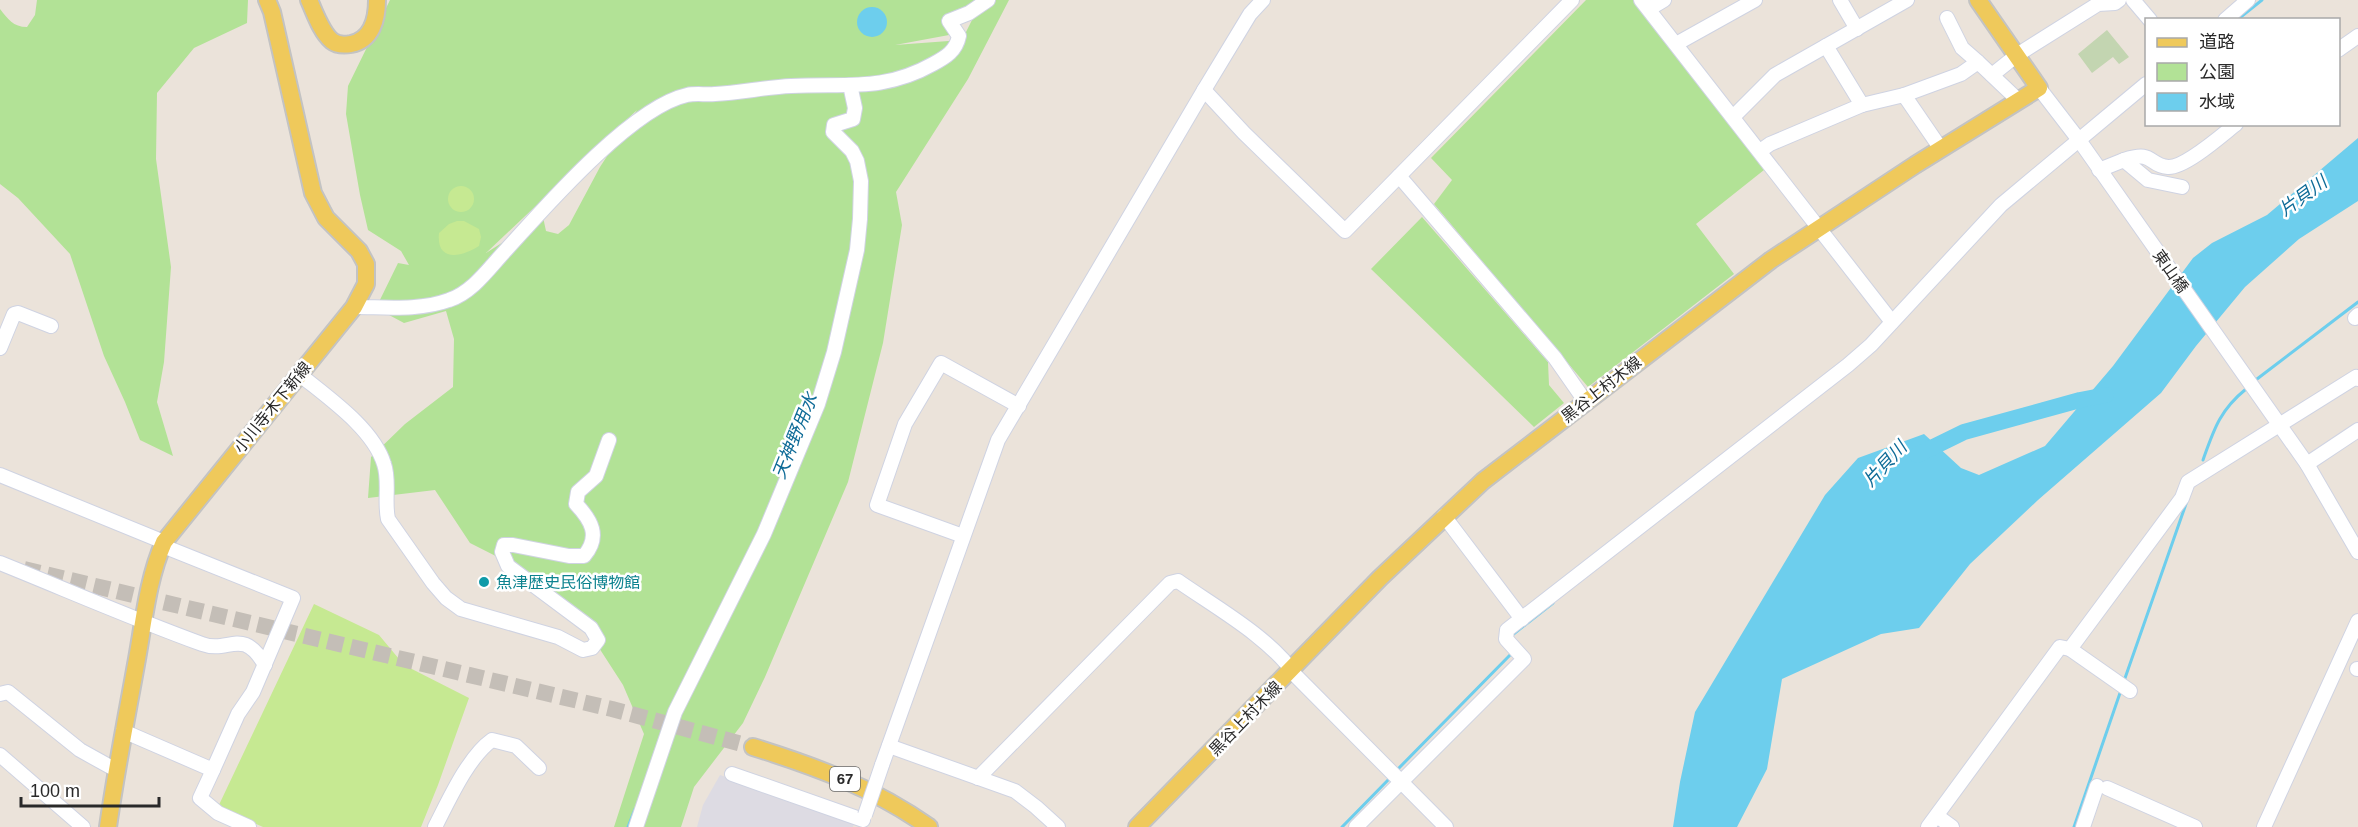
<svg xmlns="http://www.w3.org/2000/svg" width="2358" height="827" font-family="Arial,'Noto Sans JP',sans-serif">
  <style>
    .industrial { fill: #dddbe3 }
    .green { fill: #b2e296; fill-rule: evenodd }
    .cemetery { fill: #c3d5b1 }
    .pitch { fill: #c6e992 }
    .water { fill: #6dceed }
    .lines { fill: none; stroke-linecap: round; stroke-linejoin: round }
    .stream { stroke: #6dceed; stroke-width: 3 }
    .river { stroke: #6dceed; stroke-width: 16 }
    .major-tunnel { stroke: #c4beb7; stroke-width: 16; stroke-dasharray: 16 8; stroke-linecap: butt }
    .minor-casing { stroke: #cfd3e2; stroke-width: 16 }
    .major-casing { stroke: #c3c3c3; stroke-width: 20 }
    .minor { stroke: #fff; stroke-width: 14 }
    .major { stroke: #efc95b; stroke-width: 16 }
    .minor-bridge-casing { stroke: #cfd3e2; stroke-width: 16; stroke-linecap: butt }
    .minor-bridge { stroke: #fff; stroke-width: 14 }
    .culture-dot { fill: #0f9aa8; stroke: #fff; stroke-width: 2 }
    .labels { text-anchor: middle; stroke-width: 5; stroke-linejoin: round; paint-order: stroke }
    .shield { fill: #fff; stroke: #696969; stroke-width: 1.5 }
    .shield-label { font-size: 15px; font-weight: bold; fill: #292929 }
    .street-label { font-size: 16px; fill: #292929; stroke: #fff }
    .culture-label { font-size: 16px; fill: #0d838f; stroke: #fff; text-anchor: start }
    .water-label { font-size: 18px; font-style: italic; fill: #0e6b97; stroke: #fff }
  </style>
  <rect width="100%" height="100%" fill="#ebe3da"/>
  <path class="industrial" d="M720 775 854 822 853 827H697L703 805Z"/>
  <g class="green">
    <path d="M37 0H248L247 23 194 48 157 93 156 159 171 267 164 362 157 402 173 456 140 440 125 402 104 356 70 254 18 198 0 184V9C8 19 13 27 27 27L35 15Z"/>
    <path d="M390 0H978L949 35 895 45 962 40 982 0H1009L968 79 896 192 902 225 883 343 848 482 765 677 743 723 694 787 681 827H614L644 734 623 685 581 620 527 572 470 543 435 490 368 498 371 457 405 424 453 387 454 339 446 311 404 323 376 308 398 263 409 265 401 251 368 230 360 195 346 114 348 86ZM637 110 600 167 569 225 558 234 546 231 543 217 486 253Z"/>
    <path d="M1586 0H1633L1764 170 1696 224 1734 274 1588 387 1434 204 1452 180 1431 158Z"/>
    <path d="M1422 217 1548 362 1549 385 1564 403 1534 427 1371 269Z"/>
  </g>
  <path class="cemetery" d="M2107 30 2129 57 2119 64 2113 57 2092 73 2078 54Z"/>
  <g class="pitch">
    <circle cx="461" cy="199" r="13"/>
    <path d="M457 221H464L479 229 481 237 479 246C462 257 436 263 439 233L449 224Z"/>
    <path d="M314 604 379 635 404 665 469 698 438 785 421 827H263L218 807Z"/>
  </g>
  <g class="water">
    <circle cx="872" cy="22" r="15"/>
    <path d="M2358 138V201L2299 239 2245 287 2196 346 2161 393 2038 500 1970 564 1919 628 1881 634 1782 679 1767 769 1737 827H1673L1680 782 1695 712 1825 495 1858 458 1924 434 1961 468 1979 475 2045 446 2113 366 2193 258 2212 243 2267 215Z"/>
  </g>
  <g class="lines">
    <g class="stream">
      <path d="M2237 20 2262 0"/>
      <path d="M2257 379 2358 302"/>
      <path d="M2203 460C2214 429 2220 410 2246 389"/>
      <path d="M1511 636 1553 603"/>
      <path d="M2124 681 2187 501"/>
      <path d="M1397 770 1512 653"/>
      <path d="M628 827 635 809"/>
      <path d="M1342 827 1391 777"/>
      <path d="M2074 827 2120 693"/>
    </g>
    <path class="river" d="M1917 455 1964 432 2080 400 2106 395"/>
    <path class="major-tunnel" d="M24 569 612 709 753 747"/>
    <defs>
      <g id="minor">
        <path d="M1641 0 1892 322"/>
        <path d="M1840 0 1857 29"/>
        <path d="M2133 0 2150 20"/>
        <path d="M1649 9 1664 0"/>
        <path d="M1947 18 1962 48 1978 62"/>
        <path d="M2225 20 2248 0"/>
        <path d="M1676 44 1755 0"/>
        <path d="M2338 50 2358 36"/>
        <path d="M1992 75 2017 55 2098 4 2115 3 2119 0"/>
        <path d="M2039 88 2079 140 2307 464 2358 552"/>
        <path d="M1204 90 1244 133 1345 231 1572 0"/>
        <path d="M1904 95 1961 74 1978 62 2018 100"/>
        <path d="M1862 105 1904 95 1941 149"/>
        <path d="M1733 117 1775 75 1907 0"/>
        <path d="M1760 151 1770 144 1862 105 1826 46"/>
        <path d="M2124 160C2155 150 2147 165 2168 167 2185 168 2222 135 2236 124"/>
        <path d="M2099 170 2124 160 2148 180 2182 187"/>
        <path d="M1399 176 1555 358 1585 401"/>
        <path d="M354 307C385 307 419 311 449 300 473 292 489 268 506 250 545 207 632 107 687 95 696 93 706 95 715 94 740 93 766 87 791 86 846 83 883 92 933 64 946 57 956 51 959 36L949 21 969 13 988 0"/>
        <path d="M2355 318 2358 315"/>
        <path d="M0 348 14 314 18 313 51 326"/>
        <path d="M299 374C327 397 373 428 384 464 390 481 384 501 388 519L433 583 446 598 461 609 558 637 583 650 592 648 598 640 591 628 508 566 502 552 504 545H513L569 556H584C601 536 591 520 576 504L578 492 596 476 609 440"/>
        <path d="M2307 464 2358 430"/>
        <path d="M0 475 164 542"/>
        <path d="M1444 516 1522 619"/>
        <path d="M963 536 877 505 905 424 941 363 1019 406"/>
        <path d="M0 563C67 590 133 619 202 644 229 654 242 626 265 665"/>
        <path d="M2070 649 2130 691"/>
        <path d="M2357 669H2358"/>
        <path d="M0 694 8 692 80 750 116 770"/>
        <path d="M123 731 213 770 238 714 253 692 293 598 163 546"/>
        <path d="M889 746 1015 791 1036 807 1058 827"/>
        <path d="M0 755 83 827"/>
        <path d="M882 765 998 440 1204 90 1250 14 1263 0"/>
        <path d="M213 770 200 798 218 813 249 827"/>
        <path d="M732 774 863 820"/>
        <path d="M978 778 1170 583 1178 581C1215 607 1271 638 1296 676L1446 827"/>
        <path d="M2107 788 2195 827"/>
        <path d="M1937 816 1952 827"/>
        <path d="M435 827C449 800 468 757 492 740L516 746 539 768"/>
        <path d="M636 827 675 712 764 534 818 404 834 352 857 250 860 219 861 181 857 161 852 151 833 132 834 125 853 119 855 108 850 85"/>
        <path d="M1356 827 1524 659 1506 639 1507 630 1848 365 1871 345 2001 205 2146 84"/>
        <path d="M1928 827 2060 647 2070 649 2182 498 2188 482 2356 377 2358 379"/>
        <path d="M2083 827 2097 786"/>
        <path d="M2264 827 2358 621"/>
      </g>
      <g id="major">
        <path d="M309 0C315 13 321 32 332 41 337 45 345 45 351 44 372 40 377 19 377 0"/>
        <path d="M753 747C817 767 874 788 929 827"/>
        <path d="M108 827C116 770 127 715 137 659 144 620 148 578 164 542L354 307 366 284V264L359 251 326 218 313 193 272 12 267 0"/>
        <path d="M1137 827 1380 578 1483 481 1771 260 1915 165 2039 88 1978 0"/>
      </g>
    </defs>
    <use href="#minor" class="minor-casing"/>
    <use href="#major" class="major-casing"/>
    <use href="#minor" class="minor"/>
    <use href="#major" class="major"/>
    <defs>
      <path id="minor-bridge" d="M865 815 882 765"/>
    </defs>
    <use href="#minor-bridge" class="minor-bridge-casing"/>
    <use href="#minor-bridge" class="minor-bridge"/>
  </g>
  <circle class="culture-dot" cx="484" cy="582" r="6"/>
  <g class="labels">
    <rect class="shield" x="830" y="767" width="30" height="24" rx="4.5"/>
    <g class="shield-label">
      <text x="845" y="784">67</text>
    </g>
    <g class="street-label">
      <text transform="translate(2171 271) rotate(55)" y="6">東山橋</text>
      <text transform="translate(1601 389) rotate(-38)" y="6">黒谷上村木線</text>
      <text transform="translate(272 407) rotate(-51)" y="6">小川寺木下新線</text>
      <text transform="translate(1245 718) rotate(-46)" y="6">黒谷上村木線</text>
    </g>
    <g class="culture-label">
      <text x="496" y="588">魚津歴史民俗博物館</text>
    </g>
    <g class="water-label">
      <text transform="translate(2303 196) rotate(-36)" y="6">片貝川</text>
      <text transform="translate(795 436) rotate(-68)" y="6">天神野用水</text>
      <text transform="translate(1885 464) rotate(-47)" y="6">片貝川</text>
    </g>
  </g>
  <rect x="2145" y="18" width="195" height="108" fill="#ffffff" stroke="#a9a9a9" stroke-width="1.5"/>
  <rect x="2157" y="38" width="30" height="9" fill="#efc95b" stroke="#a9a9a9" stroke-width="1.5"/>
  <text x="2199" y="48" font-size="18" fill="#292929">道路</text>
  <rect x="2157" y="63" width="30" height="18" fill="#b2e296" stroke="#a9a9a9" stroke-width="1.5"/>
  <text x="2199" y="78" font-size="18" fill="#292929">公園</text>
  <rect x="2157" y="93" width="30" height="18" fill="#6dceed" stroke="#a9a9a9" stroke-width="1.5"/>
  <text x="2199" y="108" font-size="18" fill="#292929">水域</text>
  <path d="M21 797v9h138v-9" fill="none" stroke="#292929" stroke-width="3"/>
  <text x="30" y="797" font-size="18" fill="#292929" stroke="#ffffff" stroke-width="4.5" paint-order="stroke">100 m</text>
</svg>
